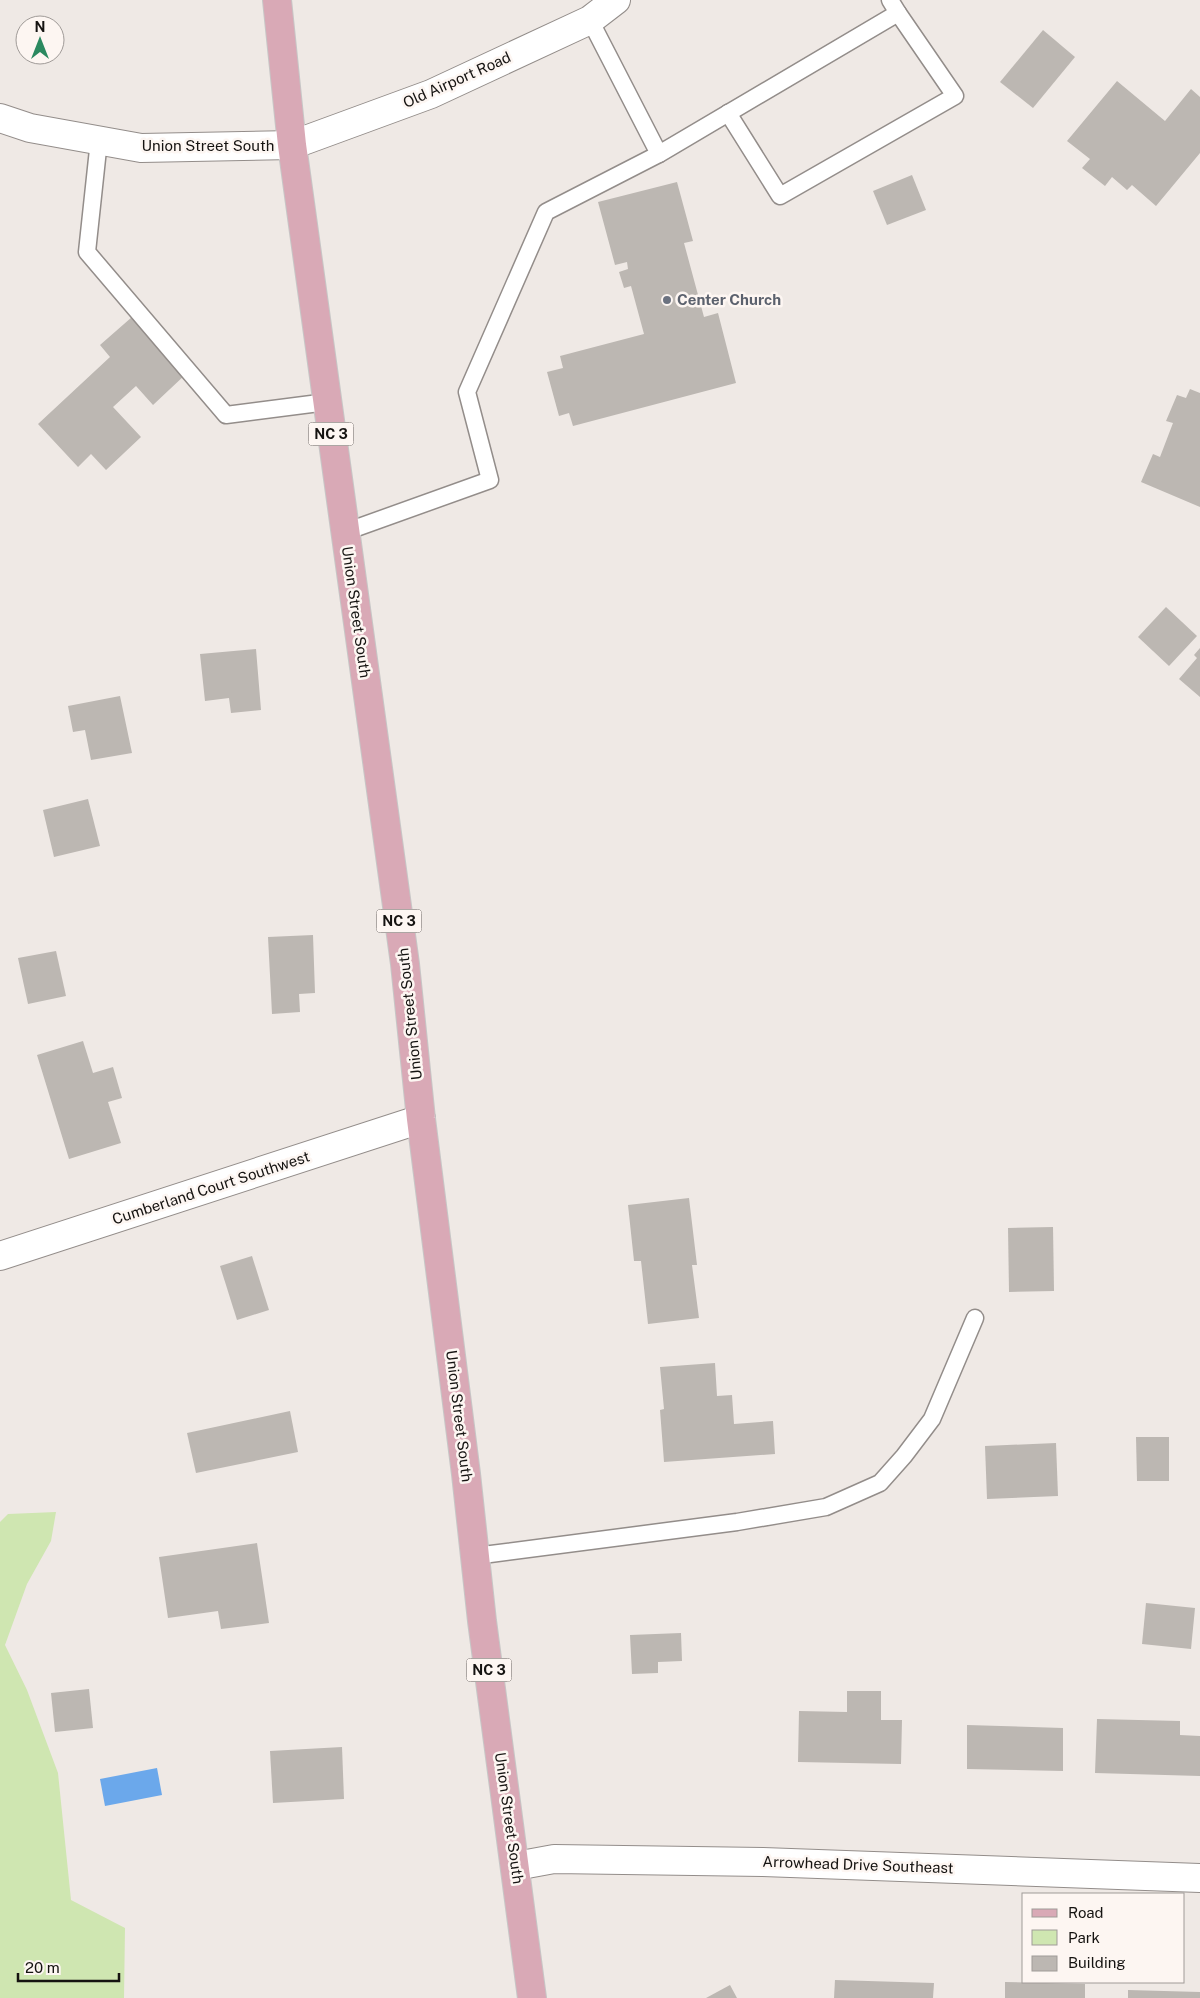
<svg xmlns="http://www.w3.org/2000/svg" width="1200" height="1998" font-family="'Public Sans',sans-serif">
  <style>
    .green { fill: #cfe6b1 }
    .water { fill: #6ba8eb }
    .building { fill: #bcb7b2 }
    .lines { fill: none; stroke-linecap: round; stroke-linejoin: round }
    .service-casing { stroke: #938d8a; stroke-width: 19 }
    .minor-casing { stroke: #938d8a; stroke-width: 30 }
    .tertiary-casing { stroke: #938d8a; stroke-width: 30 }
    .secondary-casing { stroke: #938d8a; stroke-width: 30 }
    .primary-casing { stroke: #c7c6c6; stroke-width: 30 }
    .service { stroke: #fff; stroke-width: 16 }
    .minor { stroke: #fff; stroke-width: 28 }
    .tertiary { stroke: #fff; stroke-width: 28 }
    .secondary { stroke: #fff; stroke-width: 28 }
    .primary { stroke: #d9a9b6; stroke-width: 28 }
    .worship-dot { fill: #6b7280; stroke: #fdf6f2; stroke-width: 2 }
    .labels { text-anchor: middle; stroke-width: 5; stroke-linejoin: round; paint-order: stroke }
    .shield { fill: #fdf6f2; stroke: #5b5754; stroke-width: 1 }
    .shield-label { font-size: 14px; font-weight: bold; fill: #151311 }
    .street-label { font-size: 15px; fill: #151311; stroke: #fdf6f2 }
    .worship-label { font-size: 15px; font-weight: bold; fill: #5b616d; stroke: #fdf6f2; text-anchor: start }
  </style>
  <rect width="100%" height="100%" fill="#efe9e5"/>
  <path class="green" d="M56 1512 51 1541 27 1584 5 1645 27 1690 58 1773 71 1900 125 1928 124 1998H0V1522L8 1514Z"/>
  <path class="water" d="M157 1768 162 1795 105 1806 100 1779Z"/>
  <g class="building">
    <path d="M1043 30 1075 57 1033 108 1000 82Z"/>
    <path d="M1117 81 1165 121 1191 89 1200 97V153L1156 206 1132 185 1127 190 1112 177 1105 186 1082 168 1090 159 1067 141Z"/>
    <path d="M912 175 926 210 887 225 873 191Z"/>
    <path d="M677 182 693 241 684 243 704 317 718 313 736 383 573 426 569 413 559 416 547 372 563 368 560 356 644 334 631 286 624 288 619 272 628 269 627 262 615 265 598 202Z"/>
    <path d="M132 317 186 374 153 405 136 386 113 407 141 437 106 470 91 454 78 467 38 424 110 357 100 345Z"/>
    <path d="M1190 389 1200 393V507L1141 482 1153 454 1160 457 1173 423 1166 421 1177 395 1186 398Z"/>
    <path d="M1166 607 1197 636 1169 666 1138 637Z"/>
    <path d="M1200 648V697L1179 679 1197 658 1194 655Z"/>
    <path d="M256 649 261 710 231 713 229 698 205 701 200 654Z"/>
    <path d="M120 696 132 753 91 760 85 730 73 732 68 706Z"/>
    <path d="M88 799 100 846 54 857 43 810Z"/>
    <path d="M313 935 315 993 299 994 300 1012 272 1014 268 937Z"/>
    <path d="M56 951 66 996 28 1004 18 958Z"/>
    <path d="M83 1041 93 1073 113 1067 122 1098 108 1102 121 1143 69 1159 37 1055Z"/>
    <path d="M689 1198 697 1265H692L699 1318 648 1324 641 1261H634L628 1205Z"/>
    <path d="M1053 1227 1054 1291 1009 1292 1008 1228Z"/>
    <path d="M252 1256 269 1310 237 1320 220 1266Z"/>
    <path d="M715 1363 717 1396 732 1395 734 1424 773 1421 775 1454 664 1462 660 1410 664 1409 660 1367Z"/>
    <path d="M290 1411 298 1452 196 1473 187 1433Z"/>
    <path d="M1136 1437H1169V1481H1137Z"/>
    <path d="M1056 1443 1058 1496 987 1499 985 1446Z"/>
    <path d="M257 1543 269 1623 221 1629 218 1611 168 1618 159 1557Z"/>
    <path d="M1146 1603 1195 1608 1191 1649 1142 1644Z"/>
    <path d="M681 1633 682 1661 658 1662V1673L632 1674 630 1635Z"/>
    <path d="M89 1689 93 1728 55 1732 51 1693Z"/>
    <path d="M847 1691H881V1720H902L901 1764 798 1762 799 1711 847 1712Z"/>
    <path d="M1097 1719 1180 1721V1735L1200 1736V1776L1095 1773Z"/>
    <path d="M967 1725 1063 1728V1771L967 1769Z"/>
    <path d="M342 1747 344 1799 273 1803 270 1751Z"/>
    <path d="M835 1980 934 1983 933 1998H834Z"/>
    <path d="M1005 1982 1085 1984V1998H1005Z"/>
    <path d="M730 1985 737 1998H706Z"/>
    <path d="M1128 1990 1200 1992V1998H1128Z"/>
  </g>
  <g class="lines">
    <defs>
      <g id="service">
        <path d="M590 20 659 154"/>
        <path d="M728 113 780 196 955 96 898 13"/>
        <path d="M99 140 87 252 226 415 327 402"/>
        <path d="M345 532 490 480 467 392 546 212 659 154 898 13 890 0"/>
        <path d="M475 1556 737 1522 826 1507 880 1483 904 1456 932 1419 975 1318"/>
      </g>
      <g id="minor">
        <path d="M0 1256 421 1119"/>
        <path d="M516 1866 554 1859 763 1862 1200 1878"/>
      </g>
      <path id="tertiary" d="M292 145 431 94 590 20 616 0"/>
      <path id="secondary" d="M0 118 30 128 141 148 292 145"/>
      <path id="primary" d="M277 0 292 145 405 964 421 1119 466 1474 482 1621 532 1998"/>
    </defs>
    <use href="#service" class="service-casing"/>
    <use href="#minor" class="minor-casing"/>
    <use href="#tertiary" class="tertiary-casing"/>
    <use href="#secondary" class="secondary-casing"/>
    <use href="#primary" class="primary-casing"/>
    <use href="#service" class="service"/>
    <use href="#minor" class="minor"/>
    <use href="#tertiary" class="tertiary"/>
    <use href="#secondary" class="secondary"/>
    <use href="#primary" class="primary"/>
  </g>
  <circle class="worship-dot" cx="667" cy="300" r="5"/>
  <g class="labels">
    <g class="shield">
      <rect x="308.5" y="422.5" width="45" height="23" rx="4"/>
      <rect x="376.5" y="909.5" width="45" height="23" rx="4"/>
      <rect x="466.5" y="1658.5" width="45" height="23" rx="4"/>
    </g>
    <g class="shield-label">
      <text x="331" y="439">NC 3</text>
      <text x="399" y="926">NC 3</text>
      <text x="489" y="1675">NC 3</text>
    </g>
    <g class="street-label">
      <text transform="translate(457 80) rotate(-24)" y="5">Old Airport Road</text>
      <text x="208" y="151">Union Street South</text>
      <text transform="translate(356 612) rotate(82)" y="5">Union Street South</text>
      <text transform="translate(410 1014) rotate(-96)" y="5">Union Street South</text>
      <text transform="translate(211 1188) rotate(-18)" y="5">Cumberland Court Southwest</text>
      <text transform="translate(459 1416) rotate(83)" y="5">Union Street South</text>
      <text transform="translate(509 1818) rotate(82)" y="5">Union Street South</text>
      <text transform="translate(858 1865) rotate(2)" y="5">Arrowhead Drive Southeast</text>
    </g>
    <g class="worship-label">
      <text x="677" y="305">Center Church</text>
    </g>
  </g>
  <rect x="1022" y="1893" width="162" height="90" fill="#fdf6f2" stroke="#a09b98"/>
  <rect x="1032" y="1909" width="25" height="8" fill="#d9a9b6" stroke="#a09b98"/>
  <text x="1068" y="1918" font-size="15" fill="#151311">Road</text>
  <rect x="1032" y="1930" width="25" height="15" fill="#cfe6b1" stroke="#a09b98"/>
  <text x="1068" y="1943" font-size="15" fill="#151311">Park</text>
  <rect x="1032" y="1956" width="25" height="15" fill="#bcb7b2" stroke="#a09b98"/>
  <text x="1068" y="1968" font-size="15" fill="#151311">Building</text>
  <g transform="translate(40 40)"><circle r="24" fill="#fdf6f2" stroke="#a09b98"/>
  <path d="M0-4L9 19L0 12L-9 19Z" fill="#2b8960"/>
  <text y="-8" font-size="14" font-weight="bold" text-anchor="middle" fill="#151311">N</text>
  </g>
  <path d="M18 1973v8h101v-8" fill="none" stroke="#151311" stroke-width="2.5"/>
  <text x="25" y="1973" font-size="15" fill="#151311" stroke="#fdf6f2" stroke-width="4" paint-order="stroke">20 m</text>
</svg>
